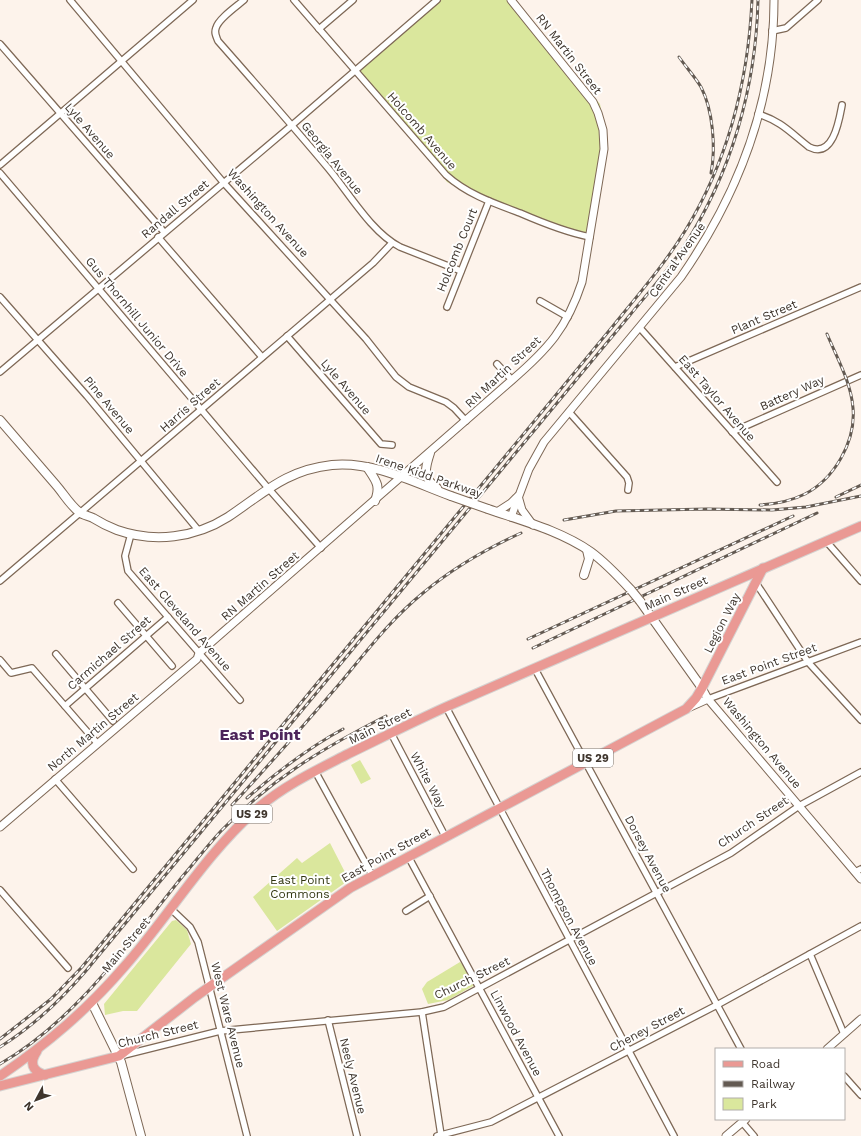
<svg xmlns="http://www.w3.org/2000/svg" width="861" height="1136" font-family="'Work Sans',sans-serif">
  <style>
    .green { fill: #dae79d }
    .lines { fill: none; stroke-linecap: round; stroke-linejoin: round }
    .minor-casing { stroke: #7e6856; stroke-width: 8 }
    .tertiary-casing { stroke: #7e6856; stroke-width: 9 }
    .secondary-casing { stroke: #7e6856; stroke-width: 10 }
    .primary-casing { stroke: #d5d3d1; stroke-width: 11 }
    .minor { stroke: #fff; stroke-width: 5.5 }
    .tertiary { stroke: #fff; stroke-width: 7 }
    .secondary { stroke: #fff; stroke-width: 8 }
    .primary { stroke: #ea9994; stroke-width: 9 }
    .rail-casing { stroke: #635a52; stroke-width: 3 }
    .rail { stroke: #fff; stroke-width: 1.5; stroke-dasharray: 4.5; stroke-linecap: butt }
    .secondary-bridge-casing { stroke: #7e6856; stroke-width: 10; stroke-linecap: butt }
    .secondary-bridge { stroke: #fff; stroke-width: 8 }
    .labels { text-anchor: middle; stroke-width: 4; stroke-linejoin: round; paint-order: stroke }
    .shield { fill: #fff; stroke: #78726c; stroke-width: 1 }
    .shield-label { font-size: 11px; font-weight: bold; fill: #3e352d }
    .street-label { font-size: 12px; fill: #3e352d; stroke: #fff }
    .park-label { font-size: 12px; fill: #30350f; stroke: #fff }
    .district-label { font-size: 16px; font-weight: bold; fill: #4d255b; stroke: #fff }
  </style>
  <rect width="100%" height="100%" fill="#fdf3eb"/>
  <g class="green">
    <path d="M439 0H511L535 29 600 104 608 145 591 239 535 218 498 208 447 182 359 71Z"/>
    <path d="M360 760 371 779 361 784 351 765Z"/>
    <path d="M330 843 349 880 277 931 253 897 297 858 302 863Z"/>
    <path d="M176 920 187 930 191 944 137 1011H123L105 1015 104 1004 172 921Z"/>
    <path d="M460 962 468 970 475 985 448 1000 428 1004 422 989 427 982Z"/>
  </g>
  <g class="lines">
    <defs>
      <g id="minor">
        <path d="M70 0 223 182 366 339 396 377 409 387 446 402 454 408 466 421"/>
        <path d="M244 0C237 6 218 19 216 28 214 33 216 36 218 41 255 83 292 125 328 168 349 193 371 232 400 247L461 271"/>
        <path d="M294 0 446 175C467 194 493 203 520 213 543 223 565 232 590 237"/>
        <path d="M319 29 353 0"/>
        <path d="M772 31 786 28 818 0"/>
        <path d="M0 44 164 232"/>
        <path d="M758 114C781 121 791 133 809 147 833 159 839 121 842 105"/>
        <path d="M0 165 193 0"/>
        <path d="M0 173 268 488 321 548"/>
        <path d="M158 237 262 357"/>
        <path d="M0 297 87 396 199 531"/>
        <path d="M540 301 568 317"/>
        <path d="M447 307 489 201"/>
        <path d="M640 328 777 482"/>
        <path d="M287 336 381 444 392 445"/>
        <path d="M497 364 512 380"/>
        <path d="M675 367 861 287"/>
        <path d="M0 372 291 126 437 0"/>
        <path d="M569 412 627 477 629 483 628 490"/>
        <path d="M732 432 861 375"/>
        <path d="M131 534 125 556 128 571 240 700"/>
        <path d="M826 541 861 581"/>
        <path d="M0 581 373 263 392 243"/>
        <path d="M756 583 808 662 861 720"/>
        <path d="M118 603 172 666"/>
        <path d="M56 654 113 721"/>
        <path d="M0 660 11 673 32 668 97 743"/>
        <path d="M535 669 741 1049"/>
        <path d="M708 699 861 642"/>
        <path d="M65 706 168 617"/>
        <path d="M446 707 674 1136"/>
        <path d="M391 733 445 836"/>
        <path d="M315 771 372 875"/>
        <path d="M55 779 133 869"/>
        <path d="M408 856 559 1136"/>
        <path d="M855 872 861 869"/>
        <path d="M0 890 68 968"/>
        <path d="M171 909 190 927 198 942 247 1136"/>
        <path d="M406 911 430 896"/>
        <path d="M810 954 844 1034"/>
        <path d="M422 1012 441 1135"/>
        <path d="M328 1020 357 1136"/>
        <path d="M124 1055 220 1031 422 1012 444 1007 731 853 799 806 861 772"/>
        <path d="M844 1076 861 1095"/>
        <path d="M742 1122 754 1136"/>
        <path d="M437 1136 491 1122 717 1005 861 926"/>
      </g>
      <g id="tertiary">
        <path d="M518 496 522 510 533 525"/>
        <path d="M497 512 511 503 516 498"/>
        <path d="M511 517 529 469 544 442 681 277C738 195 774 101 774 0"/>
        <path d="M702 688 708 699 861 879"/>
        <path d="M688 708 708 699"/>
        <path d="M0 827 197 659 199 653 512 380C548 349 567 328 582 282L604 149 603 130 598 113 593 102 511 0"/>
        <path d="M827 1049 861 1019"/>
        <path d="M726 1136 746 1119"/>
      </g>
      <g id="secondary">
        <path d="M0 420C19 442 37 463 56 485 63 493 70 505 79 512 83 515 89 516 93 518 101 523 109 527 117 530 154 543 195 538 228 517 264 493 286 470 332 465 373 461 413 482 451 496"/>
        <path d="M430 453C425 468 422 478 437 488"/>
        <path d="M367 467C376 481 381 485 375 501"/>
        <path d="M488 509C523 521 561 531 591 552 606 563 619 577 631 590"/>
        <path d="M584 575 589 559 587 550"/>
        <path d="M640 601 702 688"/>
        <path d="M92 1003 121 1062 141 1136"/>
      </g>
      <g id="primary">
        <path d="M37 1051C29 1063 32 1071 45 1075"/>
        <path d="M0 1076C48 1043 86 1011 124 967 169 916 206 853 258 808 285 785 317 770 348 754 381 738 413 722 446 707L861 526"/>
        <path d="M0 1086 119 1056 195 997 350 888 686 709 696 698 702 688 763 568"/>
      </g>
    </defs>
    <use href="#minor" class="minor-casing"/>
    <use href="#tertiary" class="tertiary-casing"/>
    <use href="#secondary" class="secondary-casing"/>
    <use href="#primary" class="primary-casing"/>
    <use href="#minor" class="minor"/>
    <use href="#tertiary" class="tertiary"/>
    <use href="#secondary" class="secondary"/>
    <use href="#primary" class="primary"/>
    <defs>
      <g id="rail">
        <path d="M679 57C686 67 695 77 701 87 713 110 716 148 711 173"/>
        <path d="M836 497 861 485"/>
        <path d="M760 505C775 504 791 501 805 494 834 479 856 442 853 408 851 382 837 358 827 334"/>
        <path d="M564 520 616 511 707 509 772 510 806 507 861 496"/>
        <path d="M528 639 793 516"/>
        <path d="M533 648 817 513"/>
        <path d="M247 798C277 772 308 748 343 729"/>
        <path d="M232 805C269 765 305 724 341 682 367 651 391 619 423 593 453 568 486 549 521 533"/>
        <path d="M0 1039 51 999 82 967 613 326C638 295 664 265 685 231 728 161 748 82 752 0"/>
        <path d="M0 1047C32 1027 60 1001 85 972L630 315C648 293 667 272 683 248 731 174 756 88 758 0"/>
        <path d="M0 1064C76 1020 128 944 182 877 195 862 207 846 221 831 271 779 323 748 386 716"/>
      </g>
    </defs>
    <use href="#rail" class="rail-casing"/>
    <use href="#rail" class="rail"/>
    <defs>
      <g id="secondary-bridge">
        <path d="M451 496 488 509"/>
        <path d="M631 590 640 601"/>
      </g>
    </defs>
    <use href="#secondary-bridge" class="secondary-bridge-casing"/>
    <use href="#secondary-bridge" class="secondary-bridge"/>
  </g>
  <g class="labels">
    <g class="shield">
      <rect x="573" y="749" width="40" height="18" rx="3"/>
      <rect x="232" y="805" width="40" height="18" rx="3"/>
    </g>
    <g class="shield-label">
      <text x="593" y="762">US 29</text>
      <text x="252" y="818">US 29</text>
    </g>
    <g class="street-label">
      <text transform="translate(569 54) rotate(52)" y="4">RN Martin Street</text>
      <text transform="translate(90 131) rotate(49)" y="4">Lyle Avenue</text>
      <text transform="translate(422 131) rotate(49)" y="4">Holcomb Avenue</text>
      <text transform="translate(332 158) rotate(51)" y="4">Georgia Avenue</text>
      <text transform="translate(175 209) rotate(-40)" y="4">Randall Street</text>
      <text transform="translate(268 213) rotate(48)" y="4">Washington Avenue</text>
      <text transform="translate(457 250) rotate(-68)" y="4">Holcomb Court</text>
      <text transform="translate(677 260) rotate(-55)" y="4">Central Avenue</text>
      <text transform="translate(137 317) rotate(50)" y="4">Gus Thornhill Junior Drive</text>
      <text transform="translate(764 317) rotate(-23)" y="4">Plant Street</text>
      <text transform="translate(503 372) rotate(-43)" y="4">RN Martin Street</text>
      <text transform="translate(346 387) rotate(49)" y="4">Lyle Avenue</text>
      <text transform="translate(792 393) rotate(-24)" y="4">Battery Way</text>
      <text transform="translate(717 398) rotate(49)" y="4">East Taylor Avenue</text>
      <text transform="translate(109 405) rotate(50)" y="4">Pine Avenue</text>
      <text transform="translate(190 405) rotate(-41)" y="4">Harris Street</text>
      <text transform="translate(429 476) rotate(19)" y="4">Irene Kidd Parkway</text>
      <text transform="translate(260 586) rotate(-41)" y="4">RN Martin Street</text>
      <text transform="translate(676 593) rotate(-24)" y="4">Main Street</text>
      <text transform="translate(185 619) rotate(49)" y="4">East Cleveland Avenue</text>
      <text transform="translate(722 623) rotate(-63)" y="4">Legion Way</text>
      <text transform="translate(109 653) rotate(-41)" y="4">Carmichael Street</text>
      <text transform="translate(769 664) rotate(-20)" y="4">East Point Street</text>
      <text transform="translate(380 726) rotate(-26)" y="4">Main Street</text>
      <text transform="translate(93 732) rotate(-40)" y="4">North Martin Street</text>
      <text transform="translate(762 743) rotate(50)" y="4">Washington Avenue</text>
      <text transform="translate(428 780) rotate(62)" y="4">White Way</text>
      <text transform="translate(753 822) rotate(-34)" y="4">Church Street</text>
      <text transform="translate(648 854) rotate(62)" y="4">Dorsey Avenue</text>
      <text transform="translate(386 855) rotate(-29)" y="4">East Point Street</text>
      <text transform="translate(569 917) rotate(62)" y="4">Thompson Avenue</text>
      <text transform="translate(126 945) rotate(-50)" y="4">Main Street</text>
      <text transform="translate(472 978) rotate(-26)" y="4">Church Street</text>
      <text transform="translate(228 1015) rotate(76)" y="4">West Ware Avenue</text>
      <text transform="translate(647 1029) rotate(-28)" y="4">Cheney Street</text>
      <text transform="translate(516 1033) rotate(62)" y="4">Linwood Avenue</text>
      <text transform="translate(158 1034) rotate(-14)" y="4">Church Street</text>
      <text transform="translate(353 1076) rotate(76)" y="4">Neely Avenue</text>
    </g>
    <g class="park-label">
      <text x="300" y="884">East Point<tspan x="300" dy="14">Commons</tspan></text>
    </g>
    <g class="district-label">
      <text x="260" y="740">East Point</text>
    </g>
  </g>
  <rect x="715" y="1048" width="130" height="72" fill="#ffffff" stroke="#b2aeab"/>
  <rect x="723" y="1061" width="20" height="6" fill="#ea9994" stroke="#b2aeab"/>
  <text x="751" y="1068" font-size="12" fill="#3e352d">Road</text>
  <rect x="723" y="1081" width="20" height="6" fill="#635a52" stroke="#b2aeab"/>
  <text x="751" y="1088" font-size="12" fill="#3e352d">Railway</text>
  <rect x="723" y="1098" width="20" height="12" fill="#dae79d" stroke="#b2aeab"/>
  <text x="751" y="1108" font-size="12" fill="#3e352d">Park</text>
  <g transform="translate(36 1100) rotate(229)" stroke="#ffffff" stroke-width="3" paint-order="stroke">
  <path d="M0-3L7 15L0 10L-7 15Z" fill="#3e352d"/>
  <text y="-6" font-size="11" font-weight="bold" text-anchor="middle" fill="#3e352d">N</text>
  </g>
</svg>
